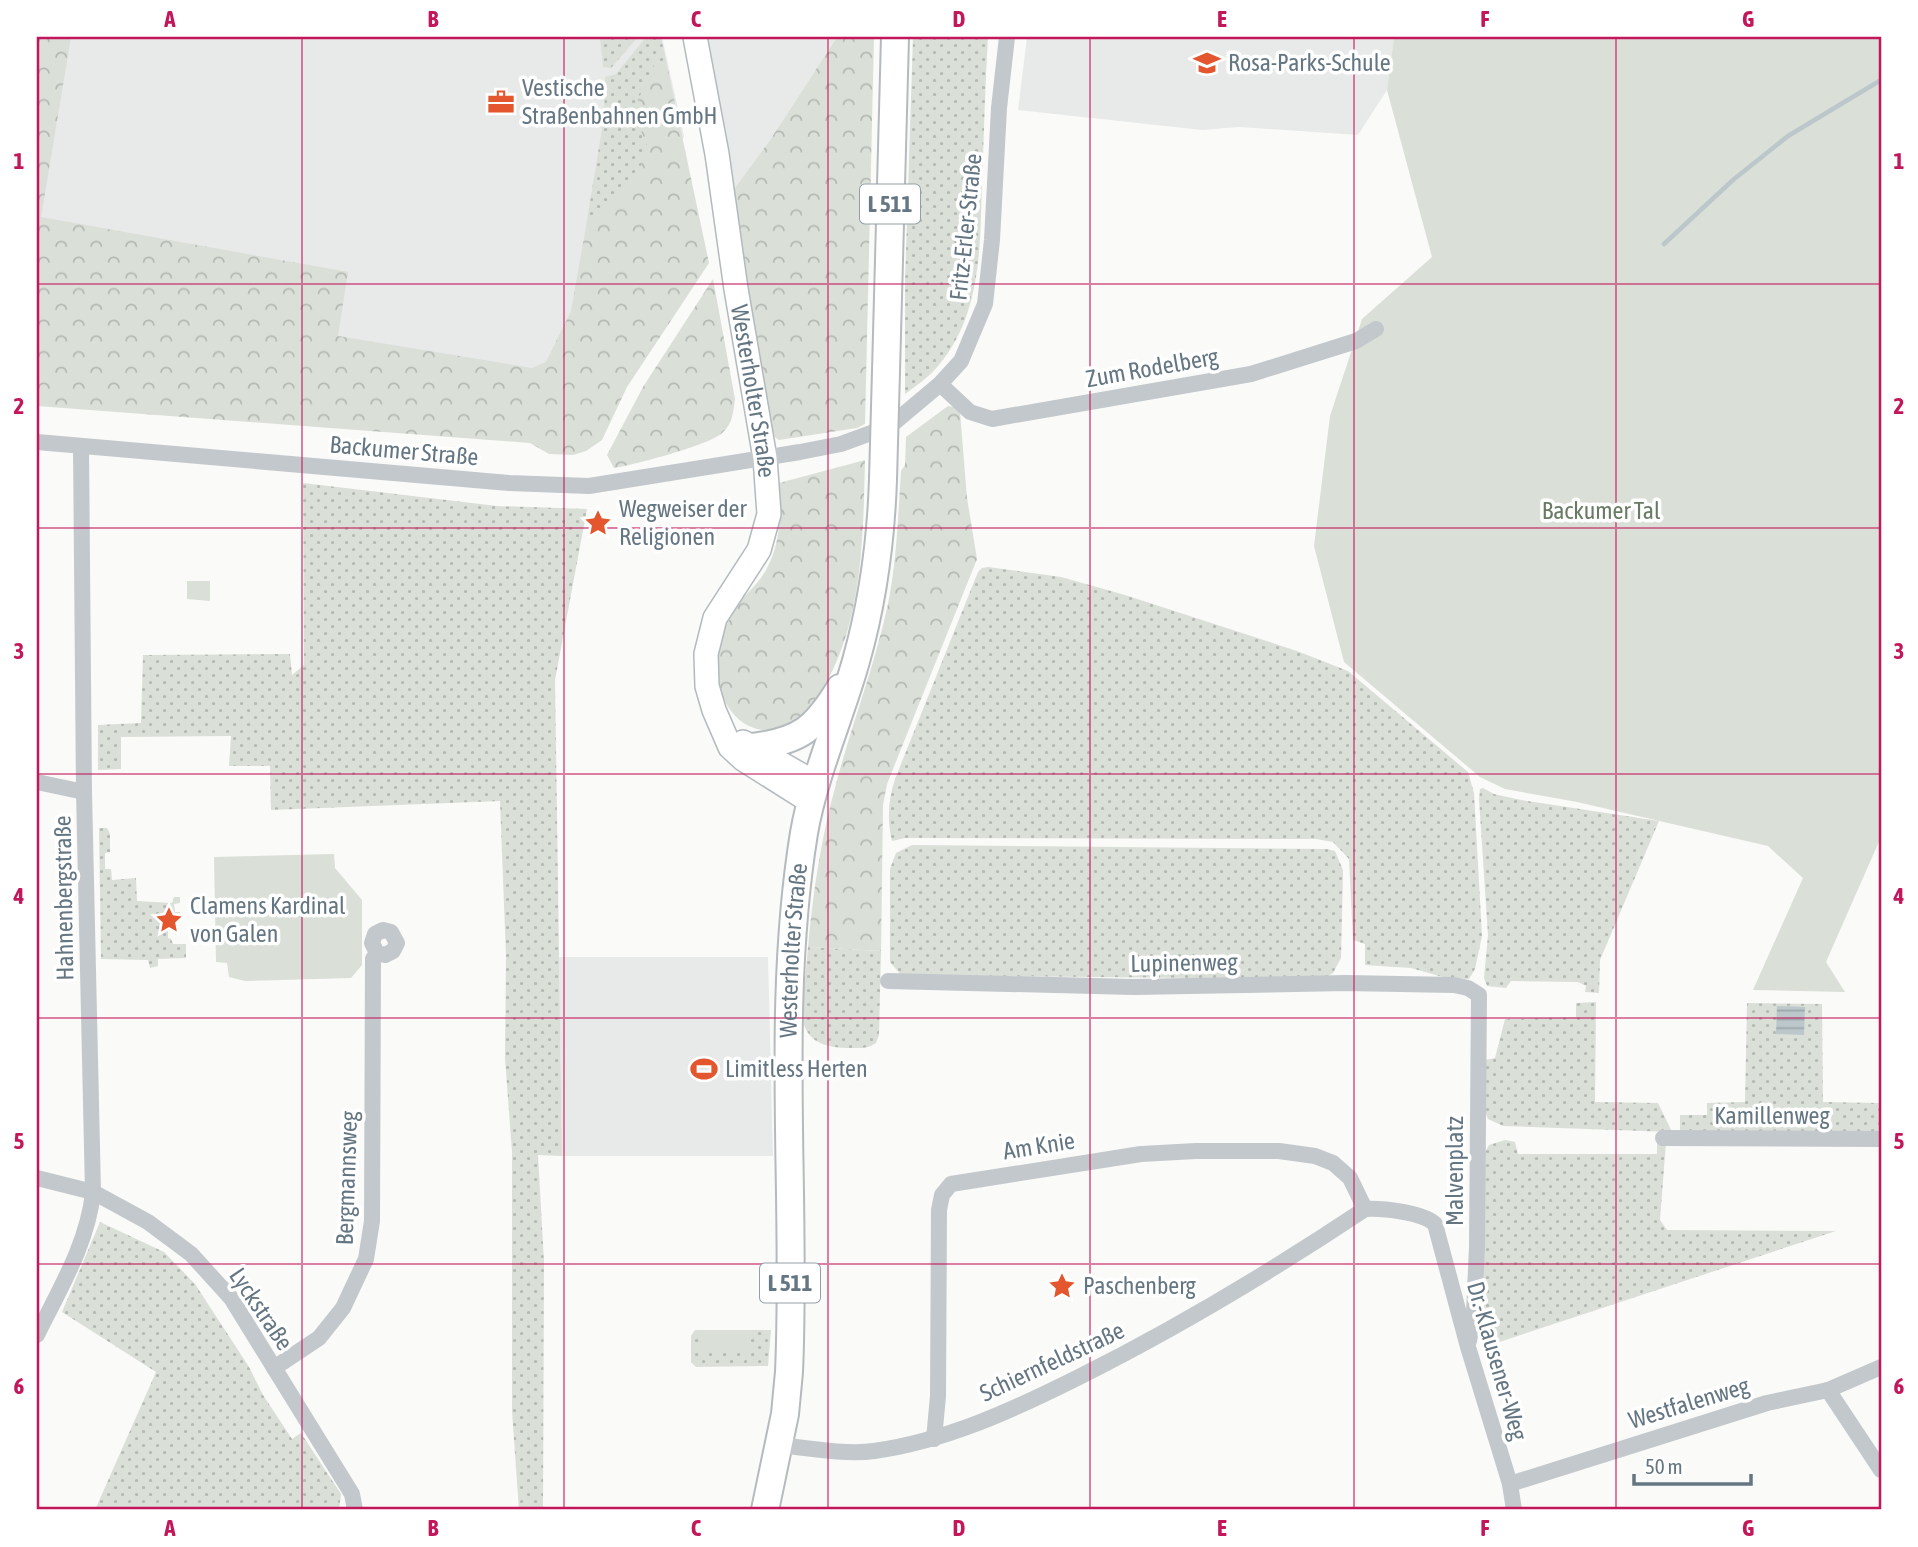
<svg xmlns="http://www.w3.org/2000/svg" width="1918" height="1547" font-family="'Asap Condensed',sans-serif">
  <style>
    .built { fill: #e8e9e9 }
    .grass { fill: url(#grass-dots) }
    .forest { fill: url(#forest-crowns) }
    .park { fill: #dadfd7 }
    .water { fill: url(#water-rules) }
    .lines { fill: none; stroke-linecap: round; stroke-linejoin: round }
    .stream { stroke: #bbc7cb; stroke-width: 4.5 }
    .secondary-casing { stroke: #b3babf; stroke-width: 26 }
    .primary-casing { stroke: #b5babe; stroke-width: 30 }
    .street { stroke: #c3c8cc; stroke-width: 16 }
    .secondary { stroke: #fff; stroke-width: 23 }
    .primary { stroke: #fff; stroke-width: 26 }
    .primary-bridge-casing { stroke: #b5babe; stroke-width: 30; stroke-linecap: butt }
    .primary-bridge { stroke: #fff; stroke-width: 26 }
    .grid { fill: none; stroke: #c2185b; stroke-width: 2; stroke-opacity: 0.55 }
    .labels { text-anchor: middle; stroke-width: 7; stroke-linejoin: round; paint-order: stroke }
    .shield { fill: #fff; stroke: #939fa8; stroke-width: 2 }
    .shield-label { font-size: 23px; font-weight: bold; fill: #657683 }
    .poi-label { font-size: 24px; fill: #657683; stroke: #fff; text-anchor: start }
    .street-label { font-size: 24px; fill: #657683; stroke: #fff }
    .park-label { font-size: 24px; fill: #687a64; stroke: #fff }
    .neatline { fill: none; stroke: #c2185b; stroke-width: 2.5 }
    .grid-label { font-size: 23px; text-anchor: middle; font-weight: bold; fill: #c2185b }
  </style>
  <defs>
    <pattern id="grass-dots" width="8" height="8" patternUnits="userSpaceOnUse" patternTransform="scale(1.75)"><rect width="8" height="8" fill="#dadfd7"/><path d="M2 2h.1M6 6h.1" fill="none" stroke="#b4b9b4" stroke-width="1.8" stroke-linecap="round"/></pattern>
    <pattern id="forest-crowns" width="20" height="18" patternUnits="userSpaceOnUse" patternTransform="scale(1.75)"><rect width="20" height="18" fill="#dadfd7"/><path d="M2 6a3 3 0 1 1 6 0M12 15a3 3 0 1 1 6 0" fill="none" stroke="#b4b9b4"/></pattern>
    <pattern id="water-rules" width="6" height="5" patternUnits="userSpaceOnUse" patternTransform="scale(1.75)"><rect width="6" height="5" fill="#bbc7cb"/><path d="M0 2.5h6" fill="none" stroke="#9ca6aa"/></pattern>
  </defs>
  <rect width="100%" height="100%" fill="#fafaf8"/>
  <g class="built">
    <path d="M37 37H662L684 136 551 436 37 392Z"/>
    <path d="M708 37H837L770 140 734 189Z"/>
    <path d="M1027 37H1394L1387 90 1358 135 1239 127 1202 130 1018 110Z"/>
    <path d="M559 957H768L773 1156H562Z"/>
  </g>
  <g class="grass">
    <path d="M600 37H638L611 68 603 67Z"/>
    <path d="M646 37H661L667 65 656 61 638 124 648 147 637 178 585 232 604 117 605 77 616 74Z"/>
    <path d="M913 37H988C985 85 984 134 982 182 980 245 982 315 938 366 929 377 916 386 905 394V282Z"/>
    <path d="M303 483 497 506 587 509 555 680 562 1156 538 1155 544 1262 543 1510H519L512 1411V1152L505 1058 506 956 500 801 271 810 270 766H229L231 736 121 737V769L98 770V725L141 723 143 655 290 654 292 675 304 665Z"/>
    <path d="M988 567 1061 577 1125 595 1297 651 1348 671 1468 772 1474 793 1482 936 1475 969 1469 979 1446 978 1411 968 1365 965V944L1353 940 1349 859 1333 842 1316 839 905 838 892 841C887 820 888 800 895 779L978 572 982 568Z"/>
    <path d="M1483 788 1494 794 1521 800 1659 821 1600 960 1599 993 1585 992 1586 986 1578 982 1511 981 1506 988 1487 986 1484 978 1488 935 1479 799 1480 789Z"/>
    <path d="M99 828H107L110 834V852L105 853V869H111L112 880 136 878 137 901 172 903 174 897H180V903L174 904 175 912H180V918H172L171 922 168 923V938L171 939 173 944H186V958L158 959V966L150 968 148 960 101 959Z"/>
    <path d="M912 845 1327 849 1335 851 1343 870 1341 958 1333 973 1326 977 1307 979 901 975 890 962V869L896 853Z"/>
    <path d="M808 947 881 951 879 1035 876 1043C867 1049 860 1048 850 1048 825 1048 804 1042 802 1014Z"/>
    <path d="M1596 1002 1595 1102 1658 1103 1672 1132 1503 1126 1488 1119 1484 1109 1485 1060 1495 1058 1505 1019 1576 1017V1003Z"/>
    <path d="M1747 1003 1822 1004 1823 1102 1881 1103V1132H1680V1115H1707V1103L1745 1102Z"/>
    <path d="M1505 1140 1515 1142 1518 1154H1657V1143L1666 1142 1660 1220 1667 1230 1836 1231 1484 1347 1482 1158 1489 1145Z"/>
    <path d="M100 1222 164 1252 195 1284 249 1367 263 1395 292 1439 301 1433 341 1494 339 1510H95L156 1372 62 1312Z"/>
    <path d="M695 1330H771L768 1366 696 1367 691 1362V1336Z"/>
  </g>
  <g class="forest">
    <path d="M37 37H71L41 217 348 272 338 336 532 368 546 362 571 311 585 232 636 178 648 147 638 124V100L656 61 667 65 709 263 627 387 602 440 586 451 573 455 549 454 530 443 37 406Z"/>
    <path d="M837 37H874L865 424 857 428 779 440 772 435 766 411 734 189 770 140Z"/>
    <path d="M713 279 735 399C733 412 733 424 722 433 710 445 633 465 614 468L607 455 643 387Z"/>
    <path d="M948 406 955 407 960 412 967 498 977 559 887 784 883 805 881 951 808 947C813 892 821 838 836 784 852 723 875 665 888 604 897 560 898 515 901 471L905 465 906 437Z"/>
    <path d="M865 460C863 541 863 632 815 701 802 719 781 736 757 729 733 722 722 701 717 678 712 649 726 622 742 599 750 590 760 581 766 570 781 544 781 512 779 483Z"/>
  </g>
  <g class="park">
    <path d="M1394 37H1881V837L1826 962 1845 992 1753 990 1803 878 1768 846 1577 802 1505 789 1480 777 1344 662 1314 546 1330 416 1362 319 1432 257 1387 90Z"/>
    <path d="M187 581H210V601L187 599Z"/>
    <path d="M334 854 335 868 362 900V965L351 978 245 981 229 977 227 963 216 962 214 857Z"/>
    <rect x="702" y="1331" width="49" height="22"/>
  </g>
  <path class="water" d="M1777 1006 1805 1007 1804 1035 1776 1034Z"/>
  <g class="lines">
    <path class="stream" d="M1664 244 1733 180 1788 136 1881 80"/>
    <defs>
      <g id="secondary">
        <path id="s1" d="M695 37 717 154 736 289 765 458 769 514 759 550 715 618 706 654 707 686 714 710 730 747 743 759 811 802"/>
        <path d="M743 742 817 784"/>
      </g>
      <g id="primary">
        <path d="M886 371 895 37"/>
        <path d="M753 747C800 741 815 729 840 688"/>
        <path id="s2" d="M765 1510 785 1414 789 1372C797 1193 775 1011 804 833 814 775 840 718 856 661 873 601 881 541 883 479"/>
      </g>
    </defs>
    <use href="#secondary" class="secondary-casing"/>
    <use href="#primary" class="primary-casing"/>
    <g class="street">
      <path d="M940 384 970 412 992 419 1251 374 1356 341 1376 329"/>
      <path d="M37 442 509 483 589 486 800 452 841 444 890 426 940 384 961 361 985 304 992 240 999 108 1007 37"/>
      <path d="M37 782 84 792"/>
      <path d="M888 981 1134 987 1346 983 1454 985 1468 988 1479 995 1477 1247 1474 1313 1469 1341"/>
      <path d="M1663 1138 1881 1139"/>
      <path d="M37 1178 93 1192 148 1222 191 1254 231 1298 352 1494 355 1510"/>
      <path d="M37 1335C59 1290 88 1243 93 1192L84 792 81 447"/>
      <path d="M274 1368 319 1338 343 1308 366 1259 372 1221 373 959 377 953 385 955 393 951 397 943 391 932 383 930 375 934 372 943 377 953"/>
      <path d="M1828 1390 1881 1470"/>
      <path d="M934 1439 938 1396 939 1210 942 1195 951 1184 1141 1154 1196 1151H1279L1315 1156 1333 1163 1350 1178 1365 1209"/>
      <path d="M779 1445C806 1448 848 1455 874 1451 946 1441 1013 1410 1077 1378 1177 1328 1272 1271 1365 1209 1382 1208 1422 1212 1435 1224L1468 1347 1510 1484 1514 1510"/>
      <path d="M1510 1484 1767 1403 1828 1390 1881 1367"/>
    </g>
    <use href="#secondary" class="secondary"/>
    <use href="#primary" class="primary"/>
    <defs>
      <path id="primary-bridge" d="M883 479 886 371"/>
    </defs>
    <use href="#primary-bridge" class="primary-bridge-casing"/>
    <use href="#primary-bridge" class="primary-bridge"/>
  </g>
  <path class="grid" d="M302 37V1510M564 37V1510M828 37V1510M1090 37V1510M1354 37V1510M1616 37V1510M37 284H1881M37 528H1881M37 774H1881M37 1018H1881M37 1264H1881"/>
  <defs>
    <symbol id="school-bare" viewBox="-9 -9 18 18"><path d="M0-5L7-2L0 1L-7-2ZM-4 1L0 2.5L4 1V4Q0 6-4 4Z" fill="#e4572e" stroke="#fff" stroke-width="2.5" paint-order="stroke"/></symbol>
    <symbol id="office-bare" viewBox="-9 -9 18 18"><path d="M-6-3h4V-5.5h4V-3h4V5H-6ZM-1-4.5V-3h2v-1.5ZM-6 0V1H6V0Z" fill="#e4572e" stroke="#fff" stroke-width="2.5" paint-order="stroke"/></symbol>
    <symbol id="sight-bare" viewBox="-9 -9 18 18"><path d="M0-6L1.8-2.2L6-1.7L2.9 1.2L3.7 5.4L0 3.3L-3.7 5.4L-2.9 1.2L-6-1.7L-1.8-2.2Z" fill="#e4572e" stroke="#fff" stroke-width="2.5" paint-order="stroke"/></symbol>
    <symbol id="stadium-bare" viewBox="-9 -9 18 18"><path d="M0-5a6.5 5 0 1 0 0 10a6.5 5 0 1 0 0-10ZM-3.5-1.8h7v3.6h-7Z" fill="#e4572e" stroke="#fff" stroke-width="2.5" paint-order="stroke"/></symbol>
  </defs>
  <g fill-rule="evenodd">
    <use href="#school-bare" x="1188" y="44" width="38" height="38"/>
    <use href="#office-bare" x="482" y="83" width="38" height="38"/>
    <use href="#sight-bare" x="579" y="504" width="38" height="38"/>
    <use href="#sight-bare" x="150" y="901" width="38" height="38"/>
    <use href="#stadium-bare" x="685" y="1050" width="38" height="38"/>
    <use href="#sight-bare" x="1043" y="1267" width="38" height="38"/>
  </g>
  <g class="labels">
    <g class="shield">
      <rect x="860" y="184.5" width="60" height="39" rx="5"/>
      <rect x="760" y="1263.5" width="60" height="39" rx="5"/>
    </g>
    <g class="shield-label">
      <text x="890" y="212">L 511</text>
      <text x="790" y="1291">L 511</text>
    </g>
    <g class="poi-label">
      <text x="1228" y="71">Rosa-Parks-Schule</text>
      <text x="522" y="96">Vestische<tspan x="522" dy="28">Straßenbahnen GmbH</tspan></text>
      <text x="619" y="517">Wegweiser der<tspan x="619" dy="28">Religionen</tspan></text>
      <text x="190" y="914">Clamens Kardinal<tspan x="190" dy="28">von Galen</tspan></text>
      <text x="725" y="1077">Limitless Herten</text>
      <text x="1083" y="1294">Paschenberg</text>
    </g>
    <g class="street-label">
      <text transform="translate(966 227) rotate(-84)" y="8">Fritz-Erler-Straße</text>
      <text transform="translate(1152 368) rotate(-10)" y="8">Zum Rodelberg</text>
      <text dy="8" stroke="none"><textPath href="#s1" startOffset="359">Westerholter Straße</textPath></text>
      <text transform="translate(404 451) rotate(5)" y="8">Backumer Straße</text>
      <text transform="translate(64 898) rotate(-91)" y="8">Hahnenbergstraße</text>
      <text dy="8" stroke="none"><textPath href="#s2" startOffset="562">Westerholter Straße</textPath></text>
      <text transform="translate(1184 963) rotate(-1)" y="8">Lupinenweg</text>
      <text x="1772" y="1124">Kamillenweg</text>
      <text transform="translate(1039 1146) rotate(-9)" y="8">Am Knie</text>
      <text transform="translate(1455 1171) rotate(-90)" y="8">Malvenplatz</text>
      <text transform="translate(347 1178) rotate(-88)" y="8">Bergmannsweg</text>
      <text transform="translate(261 1309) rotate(56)" y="8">Lyckstraße</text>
      <text transform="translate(1497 1361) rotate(74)" y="8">Dr.-Klausener-Weg</text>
      <text transform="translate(1052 1362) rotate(-25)" y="8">Schiernfeldstraße</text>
      <text transform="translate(1689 1403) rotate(-17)" y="8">Westfalenweg</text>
    </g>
    <g class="park-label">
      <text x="1601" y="519">Backumer Tal</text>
    </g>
  </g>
  <rect width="1918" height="1547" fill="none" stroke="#ffffff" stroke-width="77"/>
  <path d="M1634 1474v10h117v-10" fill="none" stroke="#657683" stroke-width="3.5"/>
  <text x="1645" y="1474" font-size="21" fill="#657683" stroke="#ffffff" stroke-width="5" paint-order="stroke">50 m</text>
  <rect x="38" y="38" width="1842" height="1470" class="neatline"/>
  <g class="grid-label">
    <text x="170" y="27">A</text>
    <text x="433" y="27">B</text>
    <text x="696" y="27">C</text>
    <text x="959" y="27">D</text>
    <text x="1222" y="27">E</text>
    <text x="1485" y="27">F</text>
    <text x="1748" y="27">G</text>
    <text x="19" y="169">1</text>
    <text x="1899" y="169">1</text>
    <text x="19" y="414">2</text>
    <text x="1899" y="414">2</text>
    <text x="19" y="659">3</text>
    <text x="1899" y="659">3</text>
    <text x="19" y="904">4</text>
    <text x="1899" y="904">4</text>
    <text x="19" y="1149">5</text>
    <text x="1899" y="1149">5</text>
    <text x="19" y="1394">6</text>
    <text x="1899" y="1394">6</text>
    <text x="170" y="1536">A</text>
    <text x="433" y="1536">B</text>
    <text x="696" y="1536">C</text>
    <text x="959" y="1536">D</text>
    <text x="1222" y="1536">E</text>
    <text x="1485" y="1536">F</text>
    <text x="1748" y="1536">G</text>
  </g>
</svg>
